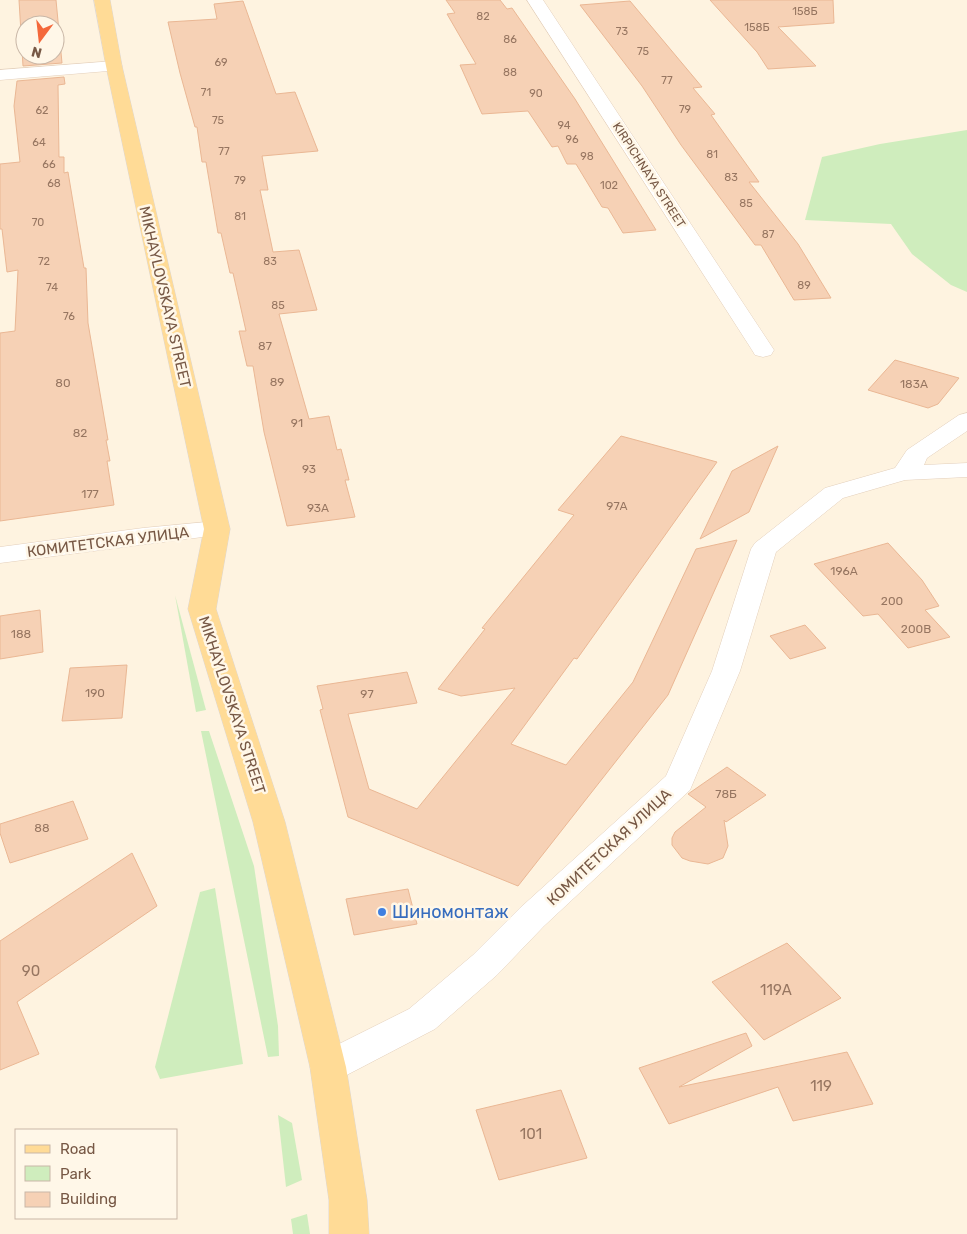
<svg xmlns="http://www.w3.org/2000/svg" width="967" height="1234" font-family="Rubik,sans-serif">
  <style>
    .green { fill: #cfedbd }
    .building { fill: #f6d1b5; stroke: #eab794; fill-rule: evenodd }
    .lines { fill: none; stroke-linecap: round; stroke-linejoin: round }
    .minor-casing { stroke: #e3cfbb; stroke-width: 1 }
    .major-casing { stroke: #ded7d2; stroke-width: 1 }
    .minor { fill: #fff; fill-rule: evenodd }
    .major { fill: #ffdb96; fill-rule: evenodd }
    .shop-dot { fill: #3f7fe0; stroke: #fff7e8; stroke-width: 2 }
    .labels { text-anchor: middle; stroke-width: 5; stroke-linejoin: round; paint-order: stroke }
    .far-number-label { font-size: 11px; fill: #977661 }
    .far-street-label { font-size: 12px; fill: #775845; stroke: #fff7e8 }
    .number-label { font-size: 12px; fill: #977661 }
    .street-label { font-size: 15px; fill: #775845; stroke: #fff7e8 }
    .near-number-label { font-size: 15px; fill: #977661 }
    .near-shop-label { font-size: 18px; fill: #366cbe; stroke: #fff7e8; text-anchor: start }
  </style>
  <rect width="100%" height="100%" fill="#fef3e0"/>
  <g class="green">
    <path d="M967 130V292L951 285 912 254 891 224 805 220 822 157 880 144Z"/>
    <path d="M175 595 206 710 196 712Z"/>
    <path d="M201 731H209L254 866 278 1026 279 1056 268 1057Z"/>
    <path d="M215 888 243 1064 160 1079 155 1067 200 892Z"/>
    <path d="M278 1115 292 1123 302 1180 286 1187Z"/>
    <path d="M307 1214 310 1234H293L291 1219Z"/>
  </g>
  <g class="building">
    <path d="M19 0H56L62 63 23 66ZM25 25H55V55H25Z"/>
    <path d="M446 0H500L507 9 512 8 575 99 656 230 623 233 608 208 602 207 576 164H567L558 146 552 147 528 111 482 114 460 65 476 64 447 14 455 13Z"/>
    <path d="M710 0H833L834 23 778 27 816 66 768 69 757 52Z"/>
    <path d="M243 1 276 94 295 92 318 151 262 156 268 190H260L273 252 299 250 317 310 279 314 309 419 329 416 337 450 341 449 349 480H345L355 517 287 526 264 432 253 366H247L239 331H246L233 273H230L221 233H218L206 162H202L197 127H195L180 73 168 22 217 19 214 4Z"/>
    <path d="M630 1 702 87 693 88 715 114 711 115 759 182H749L798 244 831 298 794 300 761 245H755L681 145 642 86 580 5Z"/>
    <path d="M64 77 65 84 58 85 59 157H64V173L68 172 84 268H86L88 323 108 440H106L110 461H107L114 505 0 521V333L15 331 18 270 7 272 2 229H0V164L20 162 14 106 17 81Z"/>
    <path d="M895 360 959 378 938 404 928 408 868 390Z"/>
    <path d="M621 436 717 462 577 659 574 658 511 744 566 765 633 682 696 549 737 540 668 695 518 886 348 817 320 710 323 709 317 686 407 672 417 703 348 714 369 789 417 809 515 688 461 696 438 689 485 629 482 628 574 515 558 510Z"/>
    <path d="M778 446 749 512 700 539 732 471Z"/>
    <path d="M888 543 922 580 939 606 925 610 950 637 908 648 878 614 863 616 814 564Z"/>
    <path d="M40 610 43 652 0 659V616Z"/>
    <path d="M805 625 826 648 790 659 770 636Z"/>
    <path d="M127 665 122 718 62 721 70 668Z"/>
    <path d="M727 767 766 795 726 822 724 820 728 846 723 858 708 864 690 861 682 858 672 845V838L675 832 706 807 688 794Z"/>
    <path d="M73 801 88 839 10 863 0 833V824Z"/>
    <path d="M132 853 157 906 17 1002 39 1054 0 1070V941Z"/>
    <path d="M408 889 417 924 354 935 346 899Z"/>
    <path d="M787 943 841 998 764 1040 712 982Z"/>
    <path d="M746 1033 752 1046 679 1087 847 1052 873 1104 793 1121 778 1087 669 1124 639 1068Z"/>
    <path d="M561 1090 587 1158 499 1180 476 1110Z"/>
  </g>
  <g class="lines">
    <defs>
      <g id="minor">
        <path d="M527 0H543L774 350 771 355 763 357 755 355 752 350Z"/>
        <path d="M114 61 120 62 122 66 120 70 0 80V70Z"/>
        <path d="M967 413V431L927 458 924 465 967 463V477L905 480 843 498 776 552 740 671 690 790 544 926 497 975 435 1029 341 1078 328 1082 315 1078 310 1067 315 1056 409 1009 473 955 520 908 666 776 712 671 751 549 755 543 825 488 895 468 907 450 959 415Z"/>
        <path d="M217 521 226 524 230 529 226 534 0 563V547L143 528Z"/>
      </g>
      <path id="major" d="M94 0H110L122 66 230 529 216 609 285 822 346 1067 367 1200 369 1234H329V1200L310 1067 253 822 188 609 204 529 106 66Z"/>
    </defs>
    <use href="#minor" class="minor-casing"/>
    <use href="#major" class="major-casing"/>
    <use href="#minor" class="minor"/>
    <use href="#major" class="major"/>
  </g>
  <circle class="shop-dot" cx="382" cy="912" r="5"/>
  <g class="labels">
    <g class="far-number-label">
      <text x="805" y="15">158Б</text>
      <text x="483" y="20">82</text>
      <text x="757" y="31">158Б</text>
      <text x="622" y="35">73</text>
      <text x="510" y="43">86</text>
      <text x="643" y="55">75</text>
      <text x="221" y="66">69</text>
      <text x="510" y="76">88</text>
      <text x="667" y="84">77</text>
      <text x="206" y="96">71</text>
      <text x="536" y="97">90</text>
      <text x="685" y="113">79</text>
      <text x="42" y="114">62</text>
      <text x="218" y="124">75</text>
      <text x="564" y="129">94</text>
      <text x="572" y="143">96</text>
      <text x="39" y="146">64</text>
      <text x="224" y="155">77</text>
      <text x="712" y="158">81</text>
      <text x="587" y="160">98</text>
      <text x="49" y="168">66</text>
      <text x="731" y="181">83</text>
      <text x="240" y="184">79</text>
      <text x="54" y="187">68</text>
      <text x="609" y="189">102</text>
      <text x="746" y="207">85</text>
      <text x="240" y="220">81</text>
      <text x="38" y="226">70</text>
      <text x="768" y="238">87</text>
      <text x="44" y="265">72</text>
      <text x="270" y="265">83</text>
      <text x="804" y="289">89</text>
      <text x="52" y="291">74</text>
      <text x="278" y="309">85</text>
      <text x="69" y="320">76</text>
    </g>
    <g class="far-street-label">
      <text transform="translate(649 175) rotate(57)" y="4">KIRPICHNAYA STREET</text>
    </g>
    <g class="number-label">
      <text x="265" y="350">87</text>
      <text x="277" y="386">89</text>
      <text x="63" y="387">80</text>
      <text x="914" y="388">183А</text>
      <text x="297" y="427">91</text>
      <text x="80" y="437">82</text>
      <text x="309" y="473">93</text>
      <text x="90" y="498">177</text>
      <text x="617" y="510">97А</text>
      <text x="318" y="512">93А</text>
      <text x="844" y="575">196А</text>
      <text x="892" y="605">200</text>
      <text x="916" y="633">200В</text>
      <text x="21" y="638">188</text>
      <text x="95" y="697">190</text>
      <text x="367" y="698">97</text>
      <text x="726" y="798">78Б</text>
      <text x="42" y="832">88</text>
    </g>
    <g class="street-label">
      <text transform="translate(165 297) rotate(77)" y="5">MIKHAYLOVSKAYA STREET</text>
      <text transform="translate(108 542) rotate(-7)" y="5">КОМИТЕТСКАЯ УЛИЦА</text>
      <text transform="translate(232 705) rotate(72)" y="5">MIKHAYLOVSKAYA STREET</text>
      <text transform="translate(609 847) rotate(-43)" y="5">КОМИТЕТСКАЯ УЛИЦА</text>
    </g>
    <g class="near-number-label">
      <text x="31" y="976">90</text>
      <text x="776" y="995">119А</text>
      <text x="821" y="1091">119</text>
      <text x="531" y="1139">101</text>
    </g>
    <g class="near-shop-label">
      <text x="392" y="918">Шиномонтаж</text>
    </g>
  </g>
  <rect x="15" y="1129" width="162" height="90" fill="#fff7e8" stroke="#c9b7a7"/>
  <rect x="25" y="1145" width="25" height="8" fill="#ffdb96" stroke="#c9b7a7"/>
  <text x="60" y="1154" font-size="15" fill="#775845">Road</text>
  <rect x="25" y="1166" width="25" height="15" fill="#cfedbd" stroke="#c9b7a7"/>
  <text x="60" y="1179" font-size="15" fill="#775845">Park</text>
  <rect x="25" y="1192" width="25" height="15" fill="#f6d1b5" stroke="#c9b7a7"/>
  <text x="60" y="1204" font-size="15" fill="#775845">Building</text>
  <g transform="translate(40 40) rotate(195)"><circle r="24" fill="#fff7e8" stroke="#c9b7a7"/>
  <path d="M0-4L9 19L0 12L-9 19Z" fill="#f4683a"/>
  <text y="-8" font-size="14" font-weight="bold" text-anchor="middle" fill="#775845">N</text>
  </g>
</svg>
